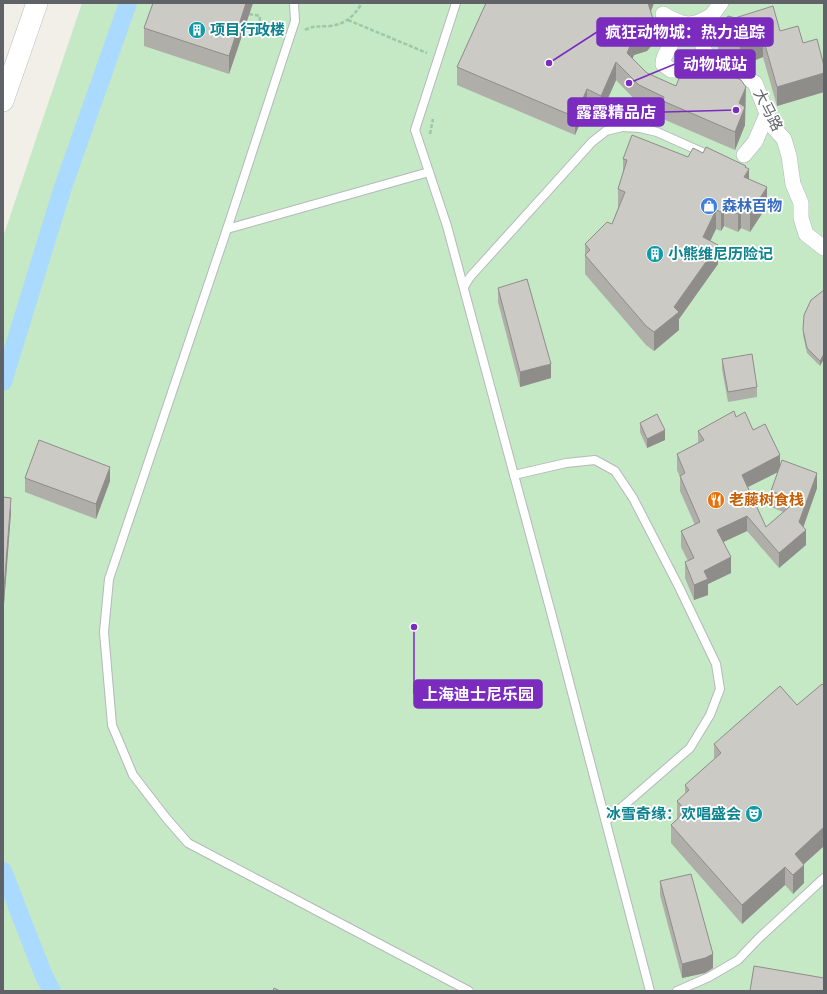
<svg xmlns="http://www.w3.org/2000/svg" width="827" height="994" font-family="'Titillium Web','Noto Sans SC',sans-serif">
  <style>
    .green { fill: #c5e8c5 }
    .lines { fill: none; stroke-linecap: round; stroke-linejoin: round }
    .canal { stroke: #aadaff; stroke-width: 18 }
    .lane-casing { stroke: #b5b8bc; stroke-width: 10 }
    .street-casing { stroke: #b5b8bc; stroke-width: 16 }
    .secondary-casing { stroke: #b6babf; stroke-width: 22 }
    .path { stroke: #9cc7a9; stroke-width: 2.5; stroke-dasharray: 4 2; stroke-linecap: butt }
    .lane { stroke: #fff; stroke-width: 8 }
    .street { stroke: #fff; stroke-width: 15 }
    .secondary { stroke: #fff; stroke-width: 21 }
    .wall { fill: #afaea9; fill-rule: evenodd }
    .shaded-wall { fill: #8f8d8a }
    .building { fill: #cccac5; stroke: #8f8d8a }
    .labels { text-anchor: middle; stroke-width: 3.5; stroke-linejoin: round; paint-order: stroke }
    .culture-label { font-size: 15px; font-weight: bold; fill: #0d838f; stroke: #fff; text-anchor: start }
    .street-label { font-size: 15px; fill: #5f6368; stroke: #fff }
    .shop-label { font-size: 15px; font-weight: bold; fill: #366cbe; stroke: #fff; text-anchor: start }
    .food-label { font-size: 15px; font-weight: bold; fill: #c56008; stroke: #fff; text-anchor: start }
    .leader { fill: none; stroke: #7b2cbf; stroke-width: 1.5 }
    .callout-dot { fill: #7b2cbf; stroke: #fff; stroke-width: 1.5 }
    .callout { fill: #7b2cbf; stroke: #7b2cbf; stroke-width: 1.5 }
    .callout-label { font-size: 16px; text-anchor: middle; font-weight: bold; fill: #fff }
  </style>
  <rect width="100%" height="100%" fill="#f1efe8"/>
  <path class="green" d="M82 3H824V991H3V237Z"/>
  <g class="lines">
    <g class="canal">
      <path d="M3 382 63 187 128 3"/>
      <path d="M3 871 44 976 52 991"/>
    </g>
    <defs>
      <g id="lane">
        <path d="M294 3 295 21 227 229 429 172"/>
        <path d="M456 3 415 130 447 226 552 616 650 991"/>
        <path d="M227 229 109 579 104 632 112 725 133 775 167 819 188 843 469 991"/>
        <path d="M464 287 470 277 592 142 606 131 622 127 640 128 657 132 713 157"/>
        <path d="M514 475 566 463 595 460 615 471 633 498 679 587 716 664 720 689 710 715 690 748 606 821"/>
        <path d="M677 991 709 977 738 960 759 938 824 878"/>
      </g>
      <g id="street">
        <path d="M721 3 712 15 706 30 703 46 707 59 717 72 726 76 747 78 755 83 772 126 784 139 789 156 793 184 801 203V218L806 234 824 248"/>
        <path d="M663 14C683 26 692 28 712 15"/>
        <path d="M672 19C674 28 675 36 671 44 667 53 663 55 663 64L671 70H678L702 62"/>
        <path d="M744 155 755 142 768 112"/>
      </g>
      <path id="secondary" d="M3 101 37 3"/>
    </defs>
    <use href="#lane" class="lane-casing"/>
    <use href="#street" class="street-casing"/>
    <use href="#secondary" class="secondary-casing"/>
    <g class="path">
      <path d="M249 14 260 16 259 28 269 30 279 29"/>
      <path d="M348 20 427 53"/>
      <path d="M305 30C314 25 321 27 330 26 346 24 354 16 362 3"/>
      <path d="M430 134 433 119"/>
    </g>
    <use href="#lane" class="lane"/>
    <use href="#street" class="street"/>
    <use href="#secondary" class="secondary"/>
  </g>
  <g class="wall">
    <path d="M153 3H253L229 74 144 46V28Z"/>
    <path d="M486 3H654L651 12 653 37 652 45 647 51 634 55 632 59 647 73 676 86 746 105 745 108V125L735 150 663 119V114L639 104 616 80 601 114 587 107 575 135 457 85V67Z"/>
    <path d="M780 31 803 43 824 66V92L777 106 763 57 740 66 718 56V37Z"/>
    <path d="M703 153 746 168 749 179 767 206 750 232 741 228 738 232 724 226 721 231 716 229 710 241 718 264 679 319V330L654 351 646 345 585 274V244L612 224 618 208V189L623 172V159L688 157Z"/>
    <path d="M498 288 551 378 520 387 498 302Z"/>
    <path d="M824 290 820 366 807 353 803 335V330Z"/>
    <path d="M722 359 757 387V397L728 402 722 369Z"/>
    <path d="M736 417 753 430 780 465 817 488 803 527 806 545 779 568 747 531 723 542 731 573 708 584V595L694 600 685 578V562L688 561 681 547V531L695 525 680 491V477L677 470V454L698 443V431ZM778 472 771 491V507L783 512 766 527 748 487Z"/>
    <path d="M640 423 665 440 647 448 640 432Z"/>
    <path d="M25 478 110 481 96 519 25 492Z"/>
    <path d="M3 497 11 512 4 604H3Z"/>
    <path d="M824 686V846L804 864V883L793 894 785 885 742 924 671 843V825L677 819V801L685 794V785L714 760V744L797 705Z"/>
    <path d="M660 881 713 968 705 973 682 978 660 895Z"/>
  </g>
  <g class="shaded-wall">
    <path d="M246 3H253L229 74V56Z"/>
    <path d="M647 3H654L647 20Z"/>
    <path d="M653 19V37L652 45 647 51 634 55 627 72V53L634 37Z"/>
    <path d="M763 38V57L740 66V47Z"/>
    <path d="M616 62V80L601 114V96Z"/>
    <path d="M824 73V92L777 106V87Z"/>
    <path d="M746 87 745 125 735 150V132L739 103Z"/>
    <path d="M587 89V107L575 135V117Z"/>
    <path d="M746 166V175L749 169V188L744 196 745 167Z"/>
    <path d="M767 187V206L750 232V214Z"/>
    <path d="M724 207V226L721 231V212Z"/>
    <path d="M741 209V228L738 232V214Z"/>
    <path d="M716 210V229L703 256V237Z"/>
    <path d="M718 245V264L679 319V330L654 351V332L674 307Z"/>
    <path d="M824 354V359L820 366V361Z"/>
    <path d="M551 364V378L520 387V372Z"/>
    <path d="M665 430V440L647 448V439Z"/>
    <path d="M780 455V471L742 490V475Z"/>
    <path d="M110 467V481L96 519V504Z"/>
    <path d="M817 473V488L801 534 806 530V545L779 568V553L799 522Z"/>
    <path d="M11 498V512L4 604V589Z"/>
    <path d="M747 516V531L717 545V530Z"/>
    <path d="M731 557V573L708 584V595L694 600V585L704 571Z"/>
    <path d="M824 827V846L795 872V854Z"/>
    <path d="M804 865V883L793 894V875Z"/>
    <path d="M785 867V885L742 924V905Z"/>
    <path d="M713 954V968L705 973 682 978V964Z"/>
  </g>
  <g class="building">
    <path d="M153 3H246L229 56 144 28Z"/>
    <path d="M486 3H648L653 19 652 27 647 33 634 37 627 53 647 73 676 86 685 63 701 61 741 80 746 87 739 103 745 107 735 132 663 101 664 97 639 85 616 62 601 96 587 89 575 117 457 67Z"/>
    <path d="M773 6 780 31 798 26 803 43 817 39 824 66V73L777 87 763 38 740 47 718 37 728 16 735 18Z"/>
    <path d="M632 135 688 157 693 148 703 153 706 147 746 166 745 167 749 169 744 177 767 187 750 214 741 209 738 214 724 207 721 212 716 210 703 237 718 245 674 307 679 312 654 332 646 326 585 255 590 250 585 244 607 222 612 224 625 192 618 189 627 160 623 159Z"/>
    <path d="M527 279 551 364 520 372 498 288Z"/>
    <path d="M824 290V354L820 361 807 348 803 330 804 315 811 300Z"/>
    <path d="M752 354 757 387 728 392 722 359Z"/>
    <path d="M734 411 736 417 745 412 753 430 765 424 780 455 742 475 766 527 796 501 771 491 782 460 817 473 799 522 806 530 779 553 747 516 717 530 731 557 704 571 708 579 694 585 685 562 694 558 681 531 700 522 680 476 685 473 677 454 704 440 698 431Z"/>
    <path d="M657 414 665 430 647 439 640 423Z"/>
    <path d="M39 440 110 467 96 504 25 478Z"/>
    <path d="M3 497 11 498 4 589H3Z"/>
    <path d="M822 684 824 686V827L795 854 804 865 793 875 785 867 742 905 671 825 686 811 677 801 689 790 685 785 721 753 714 744 780 686 797 705Z"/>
    <path d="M691 874 713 954 705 958 682 964 660 881Z"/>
    <path d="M754 966 824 978V991H750Z"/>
    <path d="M274 988 280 991H273Z"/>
  </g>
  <defs>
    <symbol id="building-disc" viewBox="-11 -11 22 22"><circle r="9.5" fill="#0f9aa8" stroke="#fff"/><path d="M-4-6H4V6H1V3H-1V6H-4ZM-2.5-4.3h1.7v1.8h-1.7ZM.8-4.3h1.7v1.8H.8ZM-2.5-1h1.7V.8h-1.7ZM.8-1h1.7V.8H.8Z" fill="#fff"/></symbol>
    <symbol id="shop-disc" viewBox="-11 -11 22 22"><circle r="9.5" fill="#3f7fe0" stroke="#fff"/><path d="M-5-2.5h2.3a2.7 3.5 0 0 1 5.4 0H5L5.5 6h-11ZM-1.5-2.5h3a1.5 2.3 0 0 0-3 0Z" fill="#fff"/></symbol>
    <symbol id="restaurant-disc" viewBox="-11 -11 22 22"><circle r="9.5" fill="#e8710a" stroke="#fff"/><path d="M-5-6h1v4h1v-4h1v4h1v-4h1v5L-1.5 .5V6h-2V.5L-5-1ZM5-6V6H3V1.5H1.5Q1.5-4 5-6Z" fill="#fff"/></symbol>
    <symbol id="theatre-disc" viewBox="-11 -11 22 22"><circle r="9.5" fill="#0f9aa8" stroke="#fff"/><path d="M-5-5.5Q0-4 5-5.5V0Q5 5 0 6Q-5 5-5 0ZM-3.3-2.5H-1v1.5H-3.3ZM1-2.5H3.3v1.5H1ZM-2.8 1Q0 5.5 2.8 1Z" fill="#fff"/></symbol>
  </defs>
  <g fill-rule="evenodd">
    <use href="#building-disc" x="187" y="20" width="20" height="20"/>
    <use href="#shop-disc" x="699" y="196" width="20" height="20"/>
    <use href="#building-disc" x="645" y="244" width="20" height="20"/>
    <use href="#restaurant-disc" x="706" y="490" width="20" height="20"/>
    <use href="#theatre-disc" x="744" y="804" width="20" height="20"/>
  </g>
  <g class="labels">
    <g class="culture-label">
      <text x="210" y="35">项目行政楼</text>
      <text x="668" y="259">小熊维尼历险记</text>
      <text x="741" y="819" text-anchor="end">冰雪奇缘：欢唱盛会</text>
    </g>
    <g class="street-label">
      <text transform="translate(768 110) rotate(63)" y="5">大马路</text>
    </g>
    <g class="shop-label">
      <text x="722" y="211">森林百物</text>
    </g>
    <g class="food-label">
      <text x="729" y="505">老藤树食栈</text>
    </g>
  </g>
  <path class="leader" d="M549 63L597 32M629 83L675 64M736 110L664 112M414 627L414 694"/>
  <g class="callout-dot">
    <circle cx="549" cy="63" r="4"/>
    <circle cx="629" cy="83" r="4"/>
    <circle cx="736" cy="110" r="4"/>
    <circle cx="414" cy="627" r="4"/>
  </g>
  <g class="callout">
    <rect x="597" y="18" width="176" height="28" rx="4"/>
    <rect x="675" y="50" width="80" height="28" rx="4"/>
    <rect x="568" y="98" width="96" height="28" rx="4"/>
    <rect x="414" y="680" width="128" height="28" rx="4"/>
  </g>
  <g class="callout-label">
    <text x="685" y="38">疯狂动物城：热力追踪</text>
    <text x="715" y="70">动物城站</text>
    <text x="616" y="118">露露精品店</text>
    <text x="478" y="700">上海迪士尼乐园</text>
  </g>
  <rect width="827" height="994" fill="none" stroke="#5f6368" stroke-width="8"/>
</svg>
